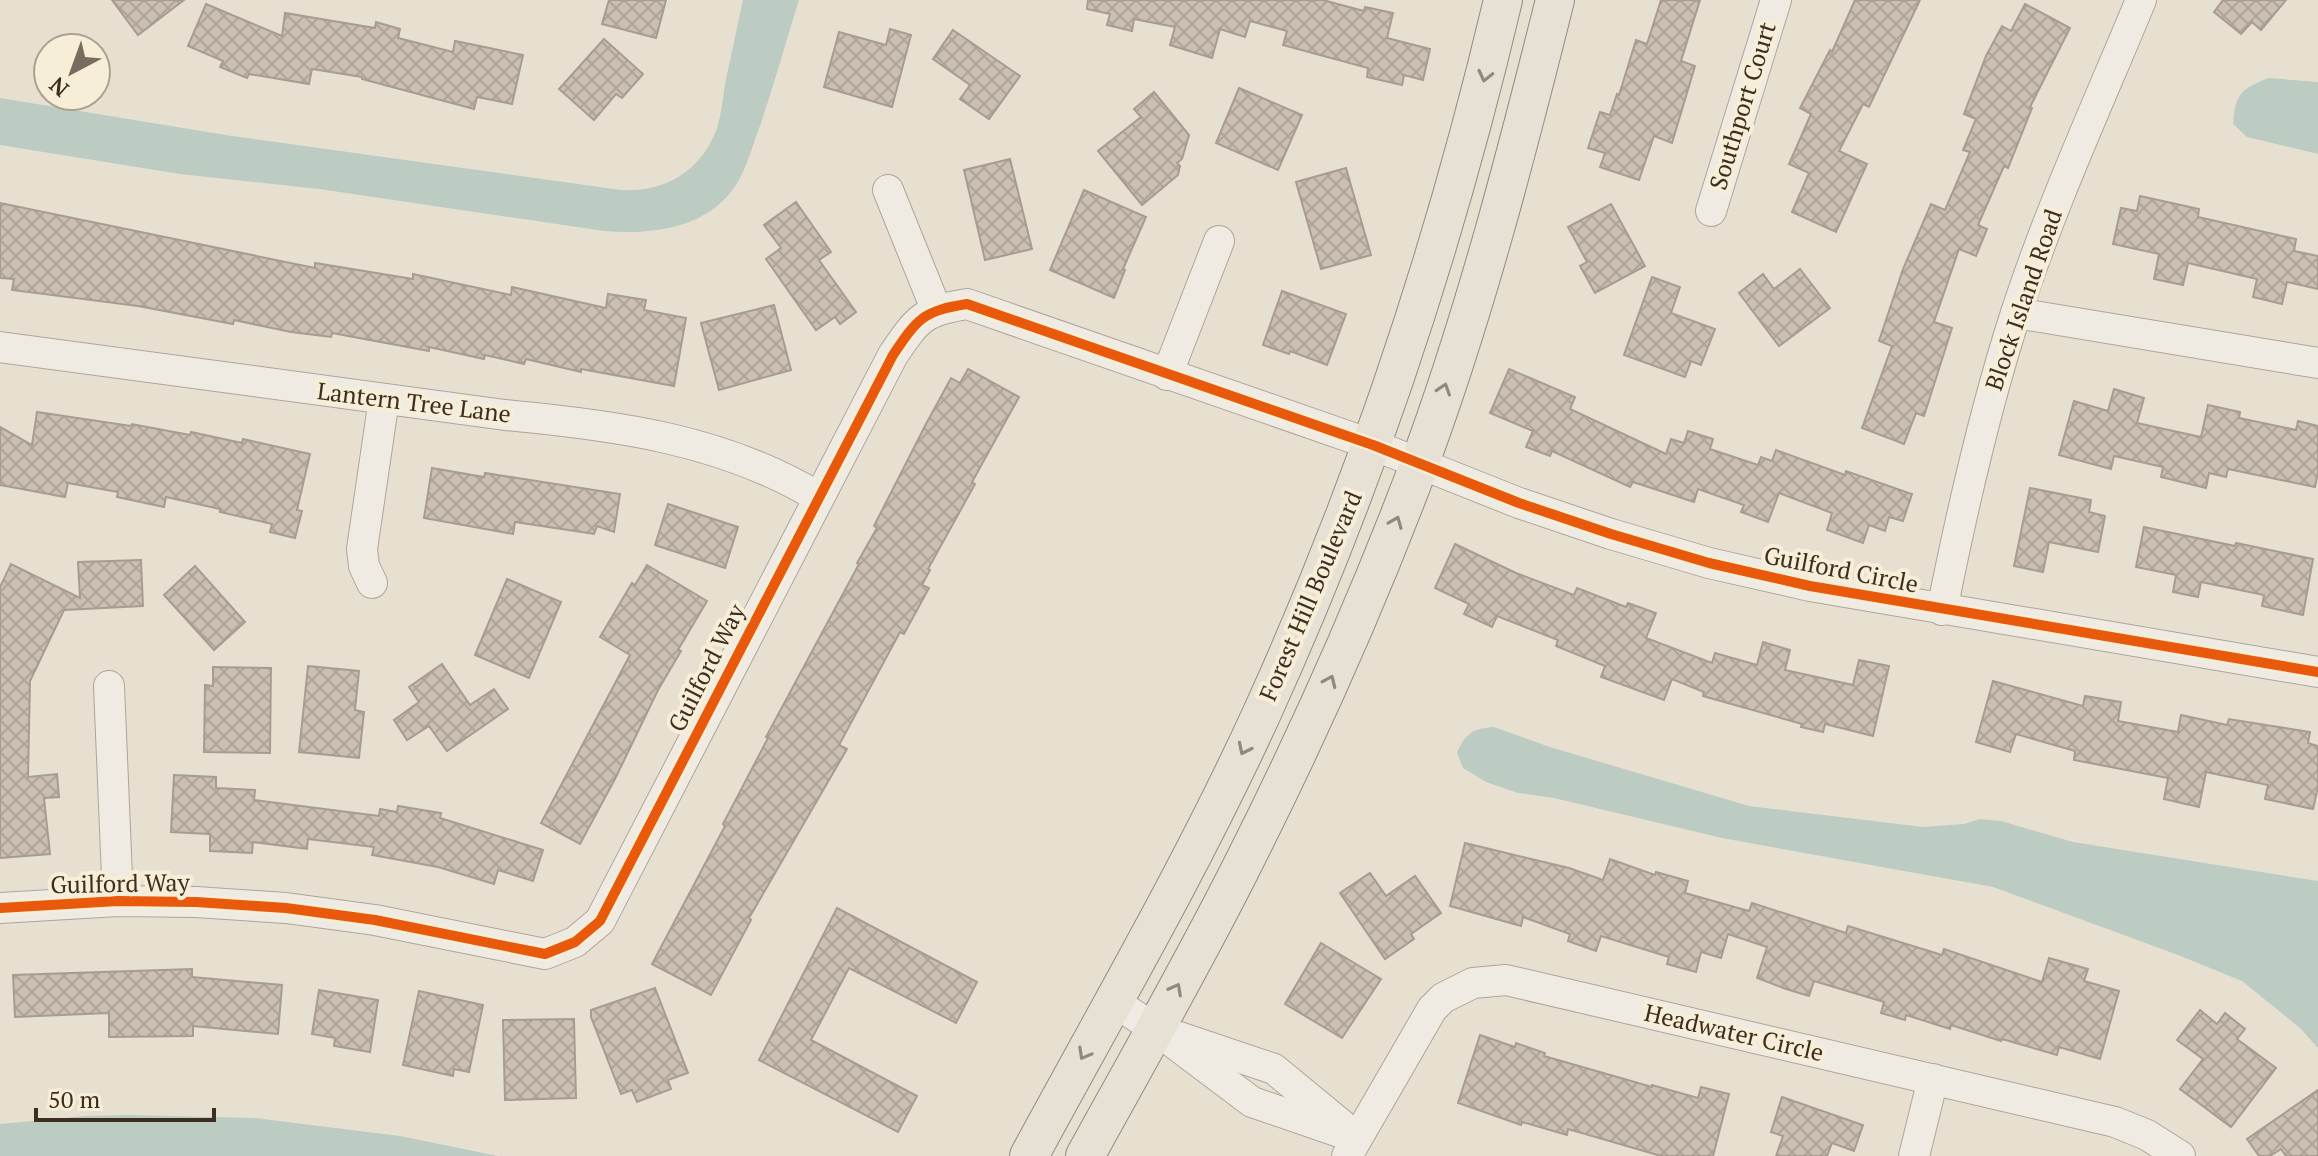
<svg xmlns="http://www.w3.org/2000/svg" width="2318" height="1156" font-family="'PT Serif',serif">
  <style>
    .water { fill: #bcccc2 }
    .building { fill: url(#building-cross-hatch); stroke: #a89c90; stroke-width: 2 }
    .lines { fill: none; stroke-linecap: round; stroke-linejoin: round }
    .minor-casing { stroke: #ada599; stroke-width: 32 }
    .major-casing { stroke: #928b80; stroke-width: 40 }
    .minor { stroke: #efebe3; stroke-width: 30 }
    .major { stroke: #e6e1d4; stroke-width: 38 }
    .cycleway-casing { stroke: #f7eed8; stroke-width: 15 }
    .cycleway { stroke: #e8590c; stroke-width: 10 }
    .oneway { stroke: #92887a }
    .labels { text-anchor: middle; stroke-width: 8; stroke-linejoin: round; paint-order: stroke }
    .street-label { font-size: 24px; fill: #3d2e20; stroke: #f7eed8 }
  </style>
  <defs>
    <pattern id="building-cross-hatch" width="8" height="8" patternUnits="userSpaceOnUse" patternTransform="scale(2)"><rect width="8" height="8" fill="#cbbfb2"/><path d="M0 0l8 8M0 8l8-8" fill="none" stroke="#afa499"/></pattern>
  </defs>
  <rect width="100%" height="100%" fill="#e7e0d1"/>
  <g class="water">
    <path d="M743 0H799C786 41 775 82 761 123 753 143 748 166 736 185 707 229 652 235 604 231L319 189 180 174 0 145V98L232 136 621 190C664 193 702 171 717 128 722 112 723 95 726 79 732 53 737 26 743 0Z"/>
    <path d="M2268 78 2318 82V154L2247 137 2233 124C2235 93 2242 89 2268 78Z"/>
    <path d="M1494 727 1550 747 1749 806 1923 827 1964 824 1980 819 2001 821 2073 842 2318 881V1048L2300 1028 2242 981 2178 955 1993 887 1722 838 1554 798 1518 793 1486 782 1463 768 1457 753C1465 734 1473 728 1494 727Z"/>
    <path d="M128 1115 255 1118 400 1136 498 1156H0V1124L84 1116Z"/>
  </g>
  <g class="building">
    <path d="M112 0H184L138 35Z"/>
    <path d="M609 0H666L656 38 602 24Z"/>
    <path d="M1088 0H1323L1364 11 1365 7 1393 13 1387 38 1430 49 1423 80 1404 75 1402 85 1367 77 1368 68 1283 45 1287 31 1250 21 1245 37 1220 29 1212 58 1170 45 1175 27 1134 19 1132 31 1107 25 1110 14 1087 9Z"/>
    <path d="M1661 0H1700L1681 61 1695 66 1672 143 1654 136 1639 180 1600 167 1605 153 1588 148 1600 112 1610 115 1617 94 1619 95 1636 40 1647 44Z"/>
    <path d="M1855 0H1920L1869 107 1863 104 1839 151 1867 164 1836 232 1792 212 1809 173 1789 164 1811 114 1800 108 1830 50 1832 52Z"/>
    <path d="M2223 0H2286L2261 30 2252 22 2241 34 2214 12Z"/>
    <path d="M206 4 282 36 285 13 375 28 376 22 400 29 398 38 453 52 455 41 523 55 512 104 477 97 474 109 362 79V77L312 69 309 84 249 74 247 78 220 67 223 61 188 46Z"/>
    <path d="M2025 4 2070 28 2030 107 2032 108 2008 168 2004 166 1978 225 1987 229 1976 256 1959 249 1934 322 1952 328 1924 416 1916 413 1904 444 1862 428 1892 346 1879 341 1903 269 1931 204 1945 210 1970 152 1963 150 1976 119 1964 114 1986 56 2002 26 2011 31Z"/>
    <path d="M890 29 911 35 892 107 824 87 839 32 886 45Z"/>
    <path d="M953 30 1020 76 989 119 960 99 970 85 933 59Z"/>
    <path d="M604 39 643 74 622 98 616 94 594 120 559 89Z"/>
    <path d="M1239 88 1302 115 1278 170 1216 143Z"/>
    <path d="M1154 92 1189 135 1182 159 1177 163 1180 166 1178 175 1142 205 1098 151 1141 117 1134 109Z"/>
    <path d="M1010 159 1032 249 985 260 964 170Z"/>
    <path d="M1346 168 1371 255 1321 269 1296 182Z"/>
    <path d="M1084 190 1146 217 1123 269 1125 270 1114 298 1050 270Z"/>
    <path d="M2140 196 2199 209 2198 217 2296 239 2294 251 2318 256V289L2287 282 2282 304 2253 297 2257 279 2188 263 2183 285 2154 279 2159 254 2113 244 2121 208 2137 211Z"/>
    <path d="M796 202 831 252 819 260 856 312 840 324 835 317 816 330 766 259 781 248 764 225Z"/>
    <path d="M0 203 315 268V263L413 279V274L511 295 512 287 606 308 608 294 646 300 644 310 686 318 674 386 581 369V372L526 359 524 364 485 355 484 359 429 347V351L332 333 331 337 291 332 234 320 233 324 138 306 12 290 14 279 0 278Z"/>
    <path d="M1611 204 1645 266 1595 293 1580 266 1587 262 1568 227Z"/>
    <path d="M1800 269 1830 308 1779 346 1739 293 1763 274 1774 289Z"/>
    <path d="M1652 277 1680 287 1671 313 1715 329 1701 365 1691 361 1685 377 1624 355Z"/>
    <path d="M1282 291 1346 314 1327 365 1290 351 1289 354 1263 345Z"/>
    <path d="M774 305 791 370 719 390 701 323Z"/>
    <path d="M968 369 1019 397 972 482 975 484 928 569 930 570 922 585 929 588 904 634 900 632 839 745 847 749 749 918 751 920 711 995 652 964 725 826 723 824 768 738 766 737 859 564 857 563 877 528 874 526 926 424 951 378 960 383Z"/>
    <path d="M1509 369 1575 397 1570 409 1666 454 1671 439 1684 443 1688 431 1713 439 1710 449 1758 465 1761 457 1772 461 1776 450 1845 475 1846 471 1912 494 1903 521 1889 517 1885 531 1869 525 1863 543 1827 530 1832 513 1779 493 1768 522 1741 512 1744 505 1698 489 1694 502 1633 482 1630 487 1552 451 1550 456 1526 447 1533 431 1490 413Z"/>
    <path d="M2114 389 2144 398 2137 423 2201 437 2208 405 2240 412 2239 418 2296 430 2298 421 2318 426V472L2315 487 2228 469 2226 477 2209 473 2206 488 2161 477 2163 467 2114 456 2111 469 2059 455 2074 401 2108 411Z"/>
    <path d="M37 412 131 426 132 424 190 435 191 432 242 443 243 439 310 454 297 510 302 511 295 538 270 532 272 524 220 512V509L166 497 164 507 117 497 118 492 68 483 65 497 0 485V427L32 445Z"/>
    <path d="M432 468 484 477 485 473 620 494 614 532 597 526 594 534 515 522 513 534 424 518Z"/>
    <path d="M2030 488 2091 500 2089 512 2105 516 2098 552 2049 542 2043 572 2014 566Z"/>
    <path d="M668 504 738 527 725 568 655 545Z"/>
    <path d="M2144 527 2235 546 2236 543 2313 559 2303 615 2262 606 2264 595 2201 582 2198 597 2173 592 2176 575 2136 567Z"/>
    <path d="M1455 544 1516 573 1574 595 1577 588 1626 607 1628 603 1656 613 1646 638 1712 663 1715 653 1757 665 1763 642 1790 650 1785 670 1853 685 1859 660 1889 666 1873 736 1825 724 1823 732 1801 727 1802 724 1703 696 1704 692 1672 679 1664 700 1601 677 1605 666 1556 646 1558 640 1497 616 1492 627 1464 614 1469 604 1435 588Z"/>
    <path d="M141 560 143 606 64 610 30 681 28 777 57 774 59 797 44 798 50 854 0 858V587L11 564 80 598 78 562Z"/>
    <path d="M647 565 707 601 678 650 681 651 658 690 615 779 580 844 541 823 630 655 600 637 632 583 635 585Z"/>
    <path d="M195 566 245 622 214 650 164 595Z"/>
    <path d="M507 579 561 602 529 678 475 655Z"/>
    <path d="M442 664 470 705 494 689 508 709 447 751 429 726 407 740 394 720 419 702 409 687Z"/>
    <path d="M308 666 359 671 355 710 364 712 359 758 299 752Z"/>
    <path d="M213 667 271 668 270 753 204 752 205 685 213 686Z"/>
    <path d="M1993 681 2083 706 2085 696 2121 702 2118 721 2178 732 2181 715 2227 725 2229 719 2310 732 2308 743 2318 746V787L2313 809 2265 799 2268 785 2206 772 2199 807 2164 799 2168 778 2074 760 2075 751 2016 734 2010 752 1976 742Z"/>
    <path d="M174 775 216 777V788L255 790 254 800 379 816 380 809 397 812 398 806 441 813 440 818 543 850 533 881 498 870 494 884 438 867 372 855 374 847 308 839 307 849 253 842 252 853 210 851V834L171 832Z"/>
    <path d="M1465 843 1569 868 1603 880 1610 859 1655 875 1656 872 1688 881 1685 893 1749 911 1752 903 1846 933 1848 926 1942 955 1944 949 2042 982 2049 958 2088 969 2084 981 2119 991 2100 1059 2059 1047 2057 1055 2002 1039 2001 1041 1951 1025 1950 1029 1906 1015 1905 1020 1881 1013 1884 1002 1814 981 1809 996 1786 989 1757 978 1767 947 1728 934 1721 958 1701 952 1696 972 1667 964 1669 957 1601 936 1596 951 1568 941 1570 934 1523 917 1521 926 1450 906Z"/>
    <path d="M1370 873 1386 896 1415 876 1441 913 1411 934 1414 939 1385 959 1340 893Z"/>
    <path d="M837 908 977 982 956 1023 849 968 811 1040 917 1096 898 1132 759 1060Z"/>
    <path d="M1321 943 1381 979 1342 1038 1285 1004Z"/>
    <path d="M192 969V977L282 985 278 1034 193 1026V1036L109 1037V1013L15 1017 13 975Z"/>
    <path d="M655 988 688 1073 668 1080 671 1089 637 1102 632 1090 621 1094 591 1017V1010Z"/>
    <path d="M319 990 378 1000 370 1052 334 1046 335 1038 312 1034Z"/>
    <path d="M419 991 483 1005 469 1072 454 1069 453 1076 403 1065Z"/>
    <path d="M2200 1010 2217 1024 2225 1013 2245 1029 2237 1039 2276 1068 2231 1127 2180 1089 2203 1059 2177 1040Z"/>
    <path d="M574 1019 576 1098 505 1100 503 1020Z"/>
    <path d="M1480 1035 1515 1047 1516 1043 1545 1053 1544 1056 1652 1087V1085L1698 1098 1701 1087 1729 1094 1713 1156H1661L1568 1129 1567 1135 1522 1122 1521 1125 1458 1103Z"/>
    <path d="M2318 1090V1156H2286L2281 1149 2270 1156H2259L2247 1139Z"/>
    <path d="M1782 1097 1863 1125 1854 1151 1832 1143 1827 1156H1776L1783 1136 1771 1132Z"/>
  </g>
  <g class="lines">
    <defs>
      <g id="minor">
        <path d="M888 190 936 309"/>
        <path d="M1711 211 1776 0"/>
        <path d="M2016 313 2318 363"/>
        <path d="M0 347 505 415C613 425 723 439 818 497"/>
        <path d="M1167 375 1219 241"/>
        <path d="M372 583 364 566 362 549 384 399"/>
        <path d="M1942 610C1962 510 1984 412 2015 316 2050 208 2098 104 2141 0"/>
        <path d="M109 686 118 901"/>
        <path d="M0 908 118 901 196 902 286 908 375 920 545 954 575 942 600 921 893 355C918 318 923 311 967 304L1373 445 1519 503 1611 534 1709 563 1810 586 2318 672"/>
        <path d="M1113 1001 1155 1029 1252 1102 1357 1138"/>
        <path d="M1179 1037 1274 1069 1342 1125"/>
        <path d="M1347 1156 1432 1009 1443 998 1473 983 1506 980 2115 1122 2147 1135 2180 1156"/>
        <path d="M1914 1156 1933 1079"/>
      </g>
      <g id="major">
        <path d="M1029 1156C1108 1010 1192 866 1261 715 1366 485 1445 246 1503 0"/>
        <path d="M1085 1156C1139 1058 1194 962 1244 862 1309 733 1368 601 1419 465 1475 314 1516 156 1555 0"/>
      </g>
    </defs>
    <use href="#minor" class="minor-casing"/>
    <use href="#major" class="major-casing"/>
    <use href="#minor" class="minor"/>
    <use href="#major" class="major"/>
    <defs>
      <path id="cycleway" d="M0 908 118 901 196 902 286 908 375 920 545 954 575 942 600 921 893 355C918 318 923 311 967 304L1373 445 1519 503 1611 534 1709 563 1810 586 2318 672"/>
    </defs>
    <use href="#cycleway" class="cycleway-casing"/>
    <use href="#cycleway" class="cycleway"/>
  </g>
  <defs><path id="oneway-chevron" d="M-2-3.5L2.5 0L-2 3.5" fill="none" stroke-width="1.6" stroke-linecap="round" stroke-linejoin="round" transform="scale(2)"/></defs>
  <g class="oneway">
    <use href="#oneway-chevron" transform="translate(1485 76) rotate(103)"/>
    <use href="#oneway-chevron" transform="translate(1444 389) rotate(-72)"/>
    <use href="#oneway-chevron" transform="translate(1396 522) rotate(-68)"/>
    <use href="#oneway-chevron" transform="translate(1330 681) rotate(-66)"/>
    <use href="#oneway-chevron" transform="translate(1244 749) rotate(116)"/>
    <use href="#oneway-chevron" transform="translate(1176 989) rotate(-62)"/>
    <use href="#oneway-chevron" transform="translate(1084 1054) rotate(119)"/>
  </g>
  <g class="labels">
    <g class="street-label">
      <text transform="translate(1743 106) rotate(-73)" y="8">Southport Court</text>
      <text transform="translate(2024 300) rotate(-71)" y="8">Block Island Road</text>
      <text transform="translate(414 403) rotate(7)" y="8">Lantern Tree Lane</text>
      <text transform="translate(1841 570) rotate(11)" y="8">Guilford Circle</text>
      <text transform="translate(1311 596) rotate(-67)" y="8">Forest Hill Boulevard</text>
      <text transform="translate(707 668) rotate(-63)" y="8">Guilford Way</text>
      <text transform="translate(120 884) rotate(-1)" y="8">Guilford Way</text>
      <text transform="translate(1734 1033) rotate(13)" y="8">Headwater Circle</text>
    </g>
  </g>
  <g transform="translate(72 72) rotate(221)"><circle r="38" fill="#f7eed8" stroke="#ada18e" stroke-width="2"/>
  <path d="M0-6L14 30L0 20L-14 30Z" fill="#786c5e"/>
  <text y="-12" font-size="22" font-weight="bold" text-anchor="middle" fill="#3d2e20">N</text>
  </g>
  <path d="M36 1108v12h178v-12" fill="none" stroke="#3d2e20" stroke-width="4"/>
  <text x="48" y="1108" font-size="24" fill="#3d2e20" stroke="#f7eed8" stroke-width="6" paint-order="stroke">50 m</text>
</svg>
